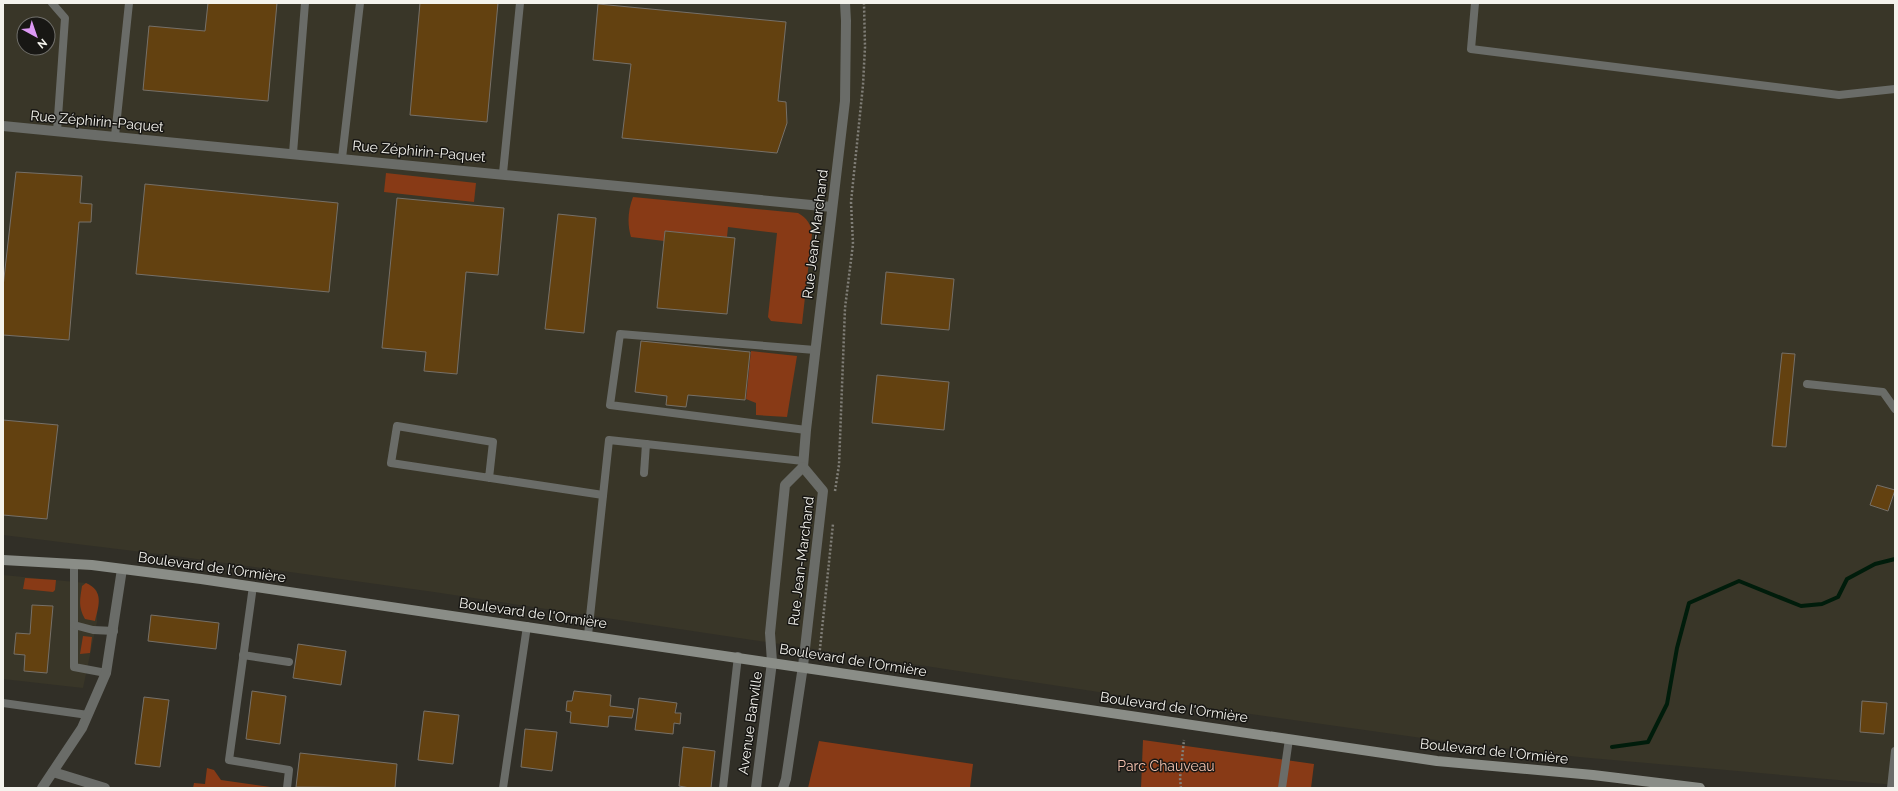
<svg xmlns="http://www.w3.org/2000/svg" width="1898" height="791" font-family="Raleway,sans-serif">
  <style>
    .built { fill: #393628; fill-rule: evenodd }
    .green { fill: #883a16 }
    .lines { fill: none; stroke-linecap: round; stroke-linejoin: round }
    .stream { stroke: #001c0b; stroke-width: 4 }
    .building { fill: #634110; stroke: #767068 }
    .path { stroke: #817f78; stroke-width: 2.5; stroke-dasharray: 2 2; stroke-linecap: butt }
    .service { stroke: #6a6c68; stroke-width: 8 }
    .minor { stroke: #6a6c68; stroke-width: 10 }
    .tertiary { stroke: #6a6c68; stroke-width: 10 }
    .secondary { stroke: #8a8d87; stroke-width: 10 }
    .labels { text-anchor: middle; stroke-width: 3; stroke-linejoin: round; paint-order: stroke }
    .street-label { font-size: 14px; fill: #f4f3ed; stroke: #181714 }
    .park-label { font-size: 14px; fill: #f5c3af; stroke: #181714 }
  </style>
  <rect width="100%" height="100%" fill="#312f27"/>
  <g class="built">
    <path d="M3 3H1895V785L1579 757 1429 739 1165 702 434 592 175 556 3 535ZM24 24H48V48H24Z"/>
    <path d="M3 575 86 583 95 589 97 591V622L83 688 3 679Z"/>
  </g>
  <g class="green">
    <path d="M386 173 476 183 474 202 384 192Z"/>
    <path d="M633 197 798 213C807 218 811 224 812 234L802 324 771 321 768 317 777 233 728 227 727 237 665 231 664 241 631 237C627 224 628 210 633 197Z"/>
    <path d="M751 351 797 356 787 417 756 415V403L746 399Z"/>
    <path d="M25 578 56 580 55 590 53 592 23 589Z"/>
    <path d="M86 583C104 591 99 605 95 621L85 619C78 607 80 599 82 586Z"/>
    <path d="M83 636 92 637 90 653 80 654Z"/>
    <path d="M1143 740 1314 764 1311 788H1141Z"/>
    <path d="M819 741 973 764 970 788H808Z"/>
    <path d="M207 768 214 770 221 780 278 788H193L194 783 205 784Z"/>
  </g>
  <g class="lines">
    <path class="stream" d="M1612 747 1648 742 1667 704 1677 648 1689 603 1739 581 1801 606 1822 604 1838 597 1847 579 1875 564 1895 559"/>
  </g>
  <g class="building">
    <path d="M208 3H277L268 101 143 90 149 26 205 31Z"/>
    <path d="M420 3H498L487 122 410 115Z"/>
    <path d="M598 4 786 22 778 101 786 102 787 123 777 153 622 138 631 64 593 60Z"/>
    <path d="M16 172 82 176 80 203 92 204 91 222H79L69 340 3 335V287Z"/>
    <path d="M145 184 338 203 329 292 136 274Z"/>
    <path d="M397 198 504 208 498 275 466 272 457 374 424 371 426 352 382 348Z"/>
    <path d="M558 214 596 218 584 333 545 329Z"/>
    <path d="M665 231 735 238 727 314 657 308Z"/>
    <path d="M886 272 954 279 949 330 881 324Z"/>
    <path d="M641 341 750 352 745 400 688 395 686 407 666 405 667 396 635 392Z"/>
    <path d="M1782 353 1795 354 1786 447 1772 446Z"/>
    <path d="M877 375 949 382 944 430 872 423Z"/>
    <path d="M3 420 58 425 47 519 3 515Z"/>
    <path d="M1877 485 1895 490 1888 511 1870 505Z"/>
    <path d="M32 605 53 606 47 673 24 671 25 655 14 654 16 633 30 634Z"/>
    <path d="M151 615 219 623 216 649 148 641Z"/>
    <path d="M298 644 346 651 341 685 293 678Z"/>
    <path d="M252 691 286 696 280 744 246 739Z"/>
    <path d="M574 691 611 695 610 706 634 709 632 718 609 716 608 727 570 723 571 712 566 711 567 701H572Z"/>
    <path d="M144 697 169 700 160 767 135 764Z"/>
    <path d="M639 698 677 703 675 713H681L680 724 674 723 673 734 635 730Z"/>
    <path d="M1862 701 1887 703 1884 734 1860 732Z"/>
    <path d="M424 711 459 715 453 764 418 760Z"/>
    <path d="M525 729 557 732 552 771 521 767Z"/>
    <path d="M683 747 715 751 711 788H690L679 786Z"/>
    <path d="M300 753 397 764 395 788 296 787Z"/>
  </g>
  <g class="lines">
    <g class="path">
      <path d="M835 491 839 465 845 308 853 244 851 202 863 85 865 47 864 3"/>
      <path d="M819 658 833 524"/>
      <path d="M1181 788 1180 778 1184 740"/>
    </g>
    <g class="service">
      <path d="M52 3 65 18 57 131"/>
      <path d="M1475 3 1471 49 1839 95 1895 89"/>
      <path d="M115 136 129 3"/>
      <path d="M293 153 305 3"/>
      <path d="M342 158 360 3"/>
      <path d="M503 173 520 3"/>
      <path d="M1807 384 1883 392 1895 409"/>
      <path d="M806 430 610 405 620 334 815 350"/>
      <path d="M644 473 646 444"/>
      <path d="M489 478 493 442 397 426 391 463 603 495"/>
      <path d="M74 565V667L106 673"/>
      <path d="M253 586 229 760 289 770 287 788"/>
      <path d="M74 625 93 630 114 631"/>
      <path d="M588 635 609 440 803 461"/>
      <path d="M243 655 289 662"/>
      <path d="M3 703 88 715"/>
      <path d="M503 788 527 626"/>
      <path d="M723 788 738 656"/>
      <path d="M1282 788 1289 739"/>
      <path d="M1891 788 1895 751"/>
    </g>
    <g class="minor">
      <path d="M3 126 832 207"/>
      <path d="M53 772 105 788"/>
      <path d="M42 788 82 728 106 673 122 569"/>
      <path d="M756 788 772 662"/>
      <path d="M783 788 786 779 803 666"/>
    </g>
    <g class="tertiary">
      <path d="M772 662 770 633 785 485 803 467 806 430 845 101 846 21 845 3"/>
      <path d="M803 666 823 491 803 467"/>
    </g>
    <path class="secondary" d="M3 560 92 565 201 579 1437 761 1593 775 1700 788"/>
  </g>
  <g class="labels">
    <g class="street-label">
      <text transform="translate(97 121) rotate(5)" y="5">Rue Zéphirin-Paquet</text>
      <text transform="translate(419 151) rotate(5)" y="5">Rue Zéphirin-Paquet</text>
      <text transform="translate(815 234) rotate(-83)" y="5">Rue Jean-Marchand</text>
      <text transform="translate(801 561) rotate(-83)" y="5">Rue Jean-Marchand</text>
      <text transform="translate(212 567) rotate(8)" y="5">Boulevard de l'Ormière</text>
      <text transform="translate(533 613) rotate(8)" y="5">Boulevard de l'Ormière</text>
      <text transform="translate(853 660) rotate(9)" y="5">Boulevard de l'Ormière</text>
      <text transform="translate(1174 707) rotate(8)" y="5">Boulevard de l'Ormière</text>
      <text transform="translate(750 723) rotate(-82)" y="5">Avenue Banville</text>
      <text transform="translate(1494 751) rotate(6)" y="5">Boulevard de l'Ormière</text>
    </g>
    <g class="park-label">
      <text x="1166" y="771">Parc Chauveau</text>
    </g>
  </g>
  <rect width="1898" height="791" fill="none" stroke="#f4f3ed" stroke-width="8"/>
  <g transform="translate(36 36) rotate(140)"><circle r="19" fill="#181714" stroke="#706f6b"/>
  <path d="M0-3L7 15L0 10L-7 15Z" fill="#dd99f4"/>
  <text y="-6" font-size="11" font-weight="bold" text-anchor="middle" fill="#f4f3ed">N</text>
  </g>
</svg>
